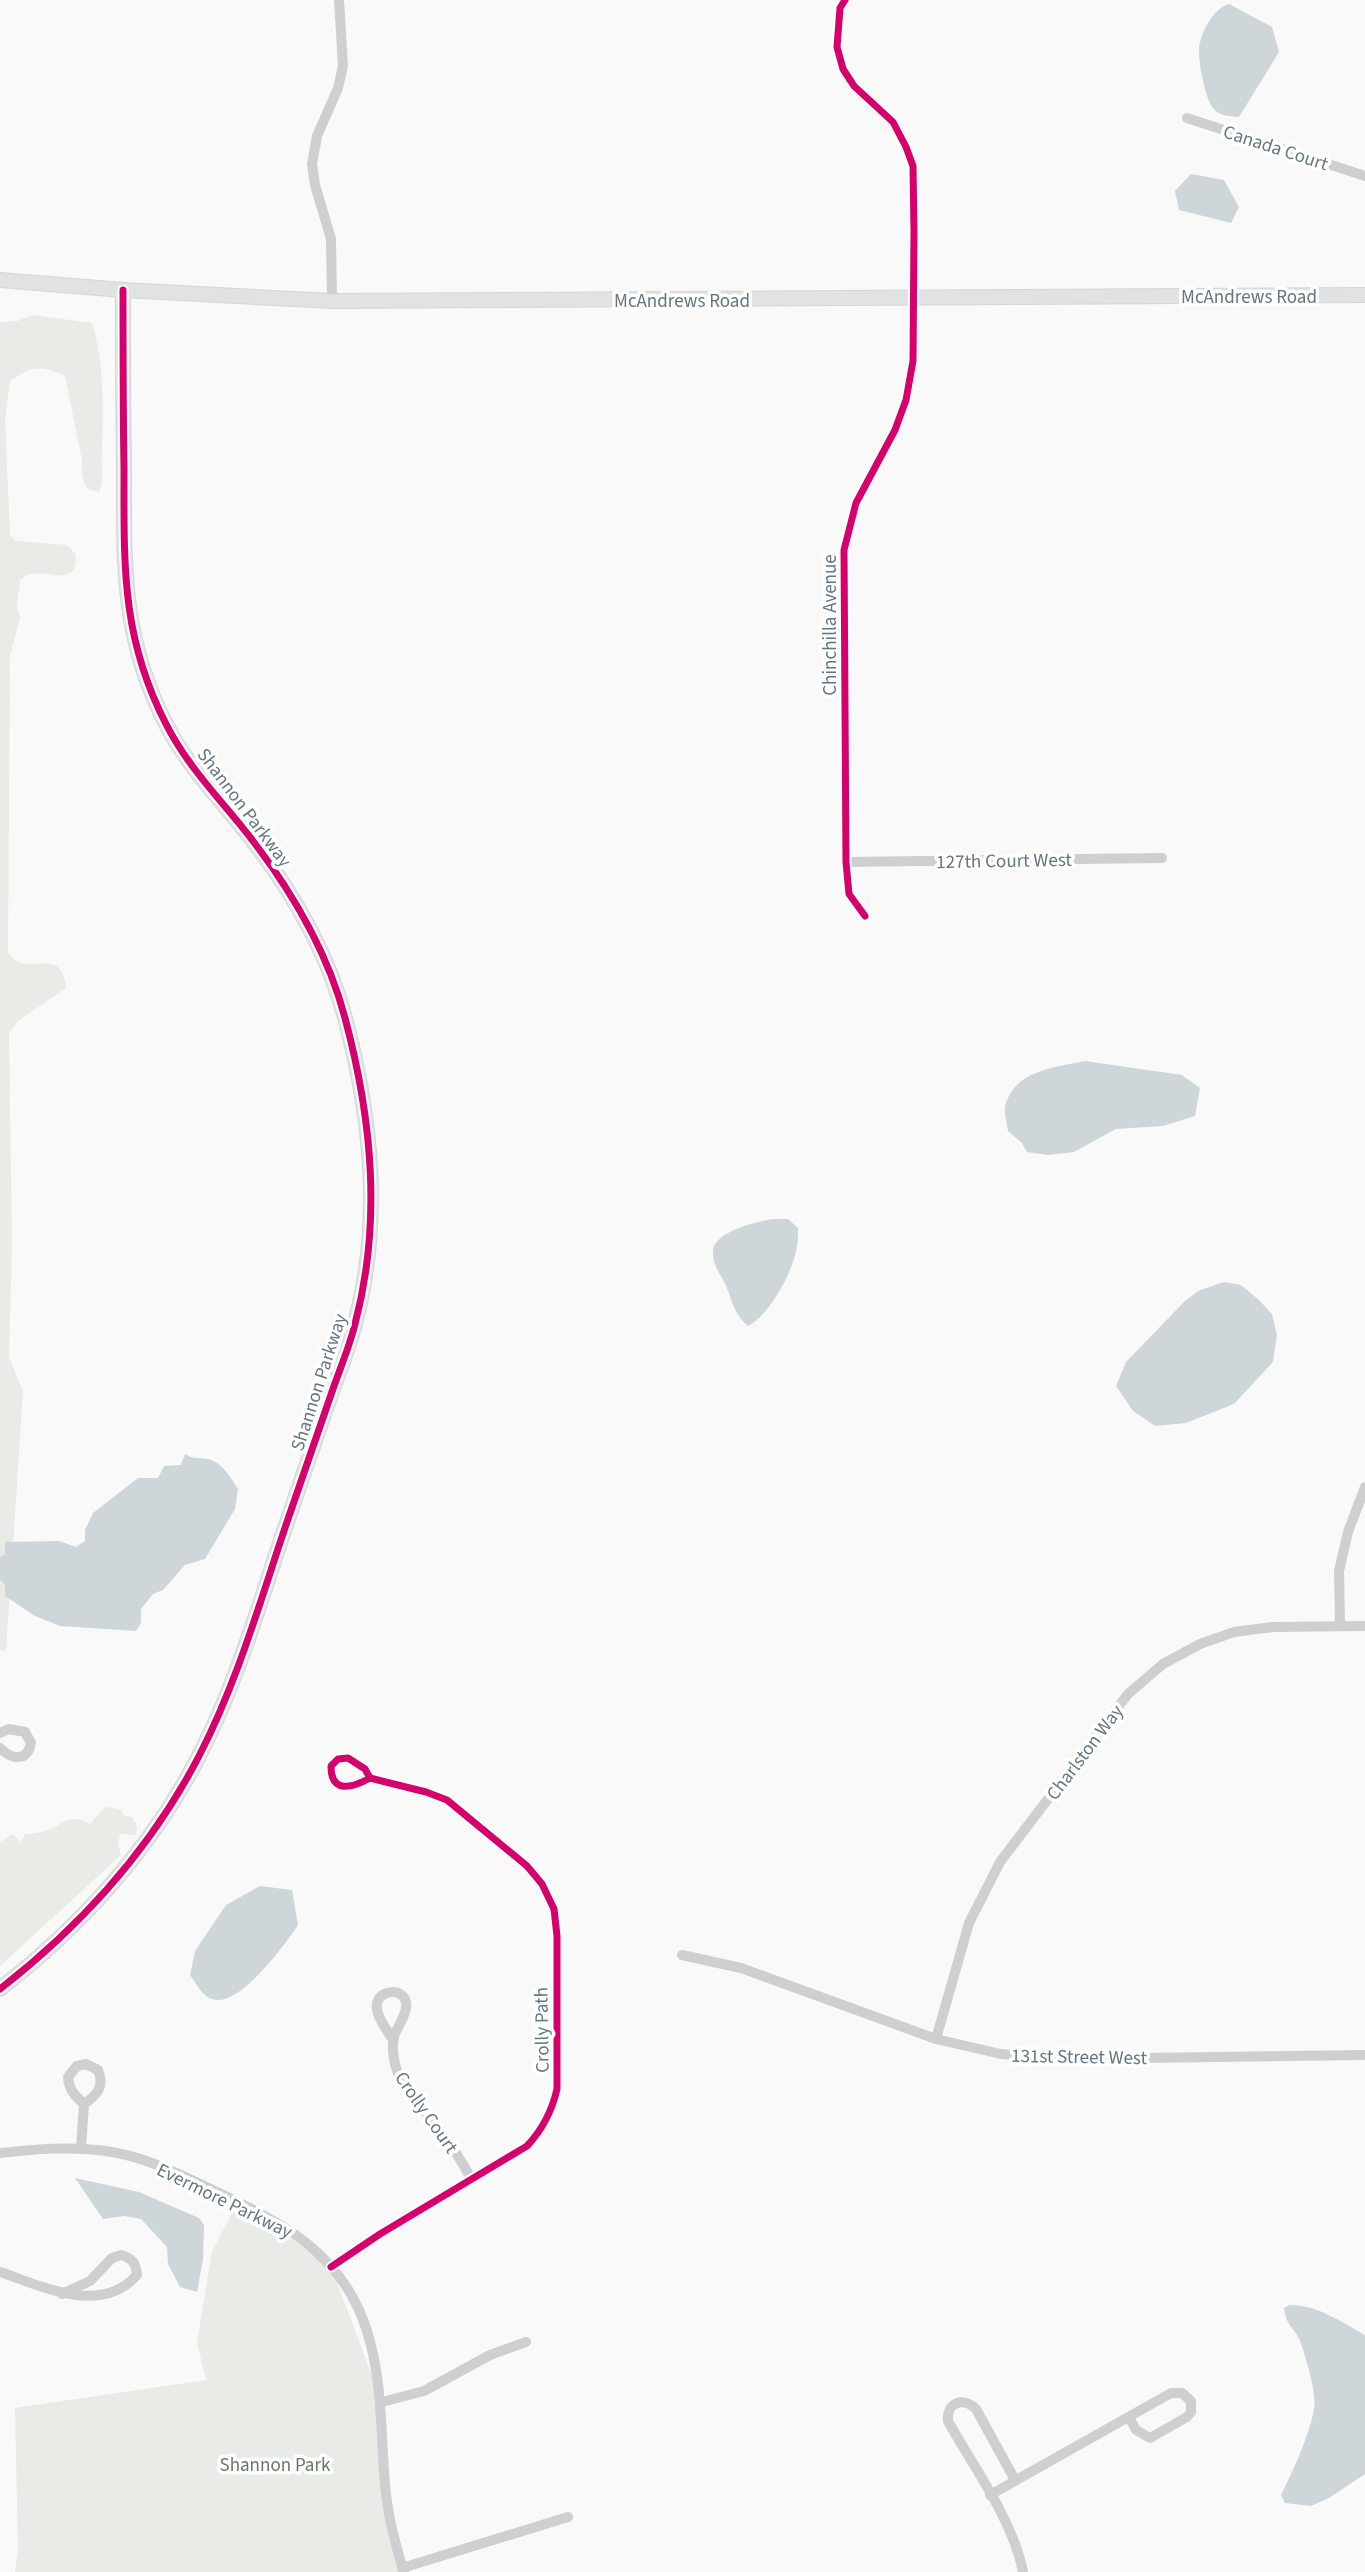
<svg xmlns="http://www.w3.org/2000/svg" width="1365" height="2572" font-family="'Source Sans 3',sans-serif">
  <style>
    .green { fill: #e8ebe6 }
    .water { fill: #ced6d9 }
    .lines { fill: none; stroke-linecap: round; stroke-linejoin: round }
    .secondary-casing { stroke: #d5d6d7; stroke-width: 16 }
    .street { stroke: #cecfd0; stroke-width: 10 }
    .secondary { stroke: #e1e2e2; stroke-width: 14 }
    .cycleway-casing { stroke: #fff; stroke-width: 11 }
    .cycleway { stroke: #d6006c; stroke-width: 7 }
    .labels { text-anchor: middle; stroke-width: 7; stroke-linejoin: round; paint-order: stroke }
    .street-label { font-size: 19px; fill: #657683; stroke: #fff }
    .park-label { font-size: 19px; fill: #687a64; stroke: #fff }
  </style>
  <rect width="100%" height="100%" fill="#f9f9f9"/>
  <g class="green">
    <path d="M33 315 92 323C105 366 103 410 102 454 101 468 104 479 99 492L87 489 82 476V460L65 376C39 365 32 366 10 381L5 420 10 535 16 541 67 545 76 555C76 589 50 569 30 574 26 575 23 578 20 580L17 607 20 617 10 656 8 952C10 955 12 958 15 960 33 973 62 947 66 988L17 1022 9 1033 12 1247 9 1357 23 1391 6 1651 0 1650V322L17 321Z"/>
    <path d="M105 1807 120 1809 124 1816 132 1817 137 1826 136 1835 120 1834 118 1845 121 1855 0 1966V1842L13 1834 21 1842 25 1834C33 1833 41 1833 48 1830 66 1823 70 1813 90 1824Z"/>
    <path d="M238 2202 331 2267 382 2402 386 2494 404 2572H15L18 2552 15 2408 206 2380 197 2343 212 2251Z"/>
  </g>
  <g class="water">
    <path d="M1229 4 1272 27 1279 52 1239 117C1229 116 1219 116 1213 108 1205 98 1198 61 1199 48 1201 33 1213 8 1229 4Z"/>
    <path d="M1191 174 1224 180 1239 207 1231 223 1179 210 1175 191Z"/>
    <path d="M1085 1061 1182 1075 1200 1088 1195 1116 1163 1126 1116 1129 1074 1152 1048 1155 1027 1152 1022 1143 1008 1131C1007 1123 1003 1111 1006 1103 1016 1070 1057 1067 1085 1061Z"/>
    <path d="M772 1219H788L798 1228C798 1236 798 1244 796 1251 792 1273 768 1317 748 1326 735 1315 733 1304 727 1288 723 1277 712 1266 713 1252 713 1231 757 1222 772 1219Z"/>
    <path d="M1224 1282 1241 1285 1259 1300 1272 1314 1277 1335 1273 1362 1234 1404 1186 1423 1155 1426 1133 1411 1116 1386 1126 1362 1184 1302 1198 1291Z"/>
    <path d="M185 1454C194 1460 198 1457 208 1459 223 1463 230 1477 238 1489L235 1509 205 1559 185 1565 163 1590 153 1594 141 1609V1623L136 1631 60 1626 35 1616 5 1596V1585L0 1579V1557L5 1555V1542L59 1541 76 1547 85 1541V1530L93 1513 138 1478H158L164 1466 181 1465Z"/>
    <path d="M260 1886 292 1890 298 1925C285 1945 238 2009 212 1999 202 1996 196 1983 190 1975L195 1951 226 1905Z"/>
    <path d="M75 2178 139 2192 199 2218 204 2225 203 2260 197 2292 180 2287 168 2264 167 2247 141 2219 124 2216 103 2219Z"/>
    <path d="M1290 2305C1318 2305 1341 2322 1365 2335V2474L1329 2498 1311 2506 1285 2503 1281 2495C1294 2469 1308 2438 1314 2410 1317 2394 1306 2357 1300 2341 1294 2327 1286 2326 1284 2308Z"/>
  </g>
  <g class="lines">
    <defs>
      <g id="secondary">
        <path d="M0 280 123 290 332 301 1365 295"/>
        <path d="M0 1989C82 1925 151 1849 199 1756 238 1681 261 1598 288 1519 303 1475 319 1430 334 1386 341 1366 350 1345 355 1324 382 1222 372 1119 345 1018 328 953 291 890 250 837 221 800 187 766 166 724 121 637 124 564 124 469 123 409 123 350 123 290"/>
      </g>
    </defs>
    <use href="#secondary" class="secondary-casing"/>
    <g class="street">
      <path d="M845 0 840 8 837 47 843 69 854 86 893 122 906 147 913 166 914 232 913 361 906 400 895 430 856 503 844 550 846 862 849 894 865 916"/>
      <path d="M1187 118 1365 176"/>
      <path d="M332 301 331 239 315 185 312 164 317 136 338 88 343 66 339 0"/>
      <path d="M846 862 1162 858"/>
      <path d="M1340 1625 1339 1571 1348 1532 1365 1487"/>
      <path d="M0 1733 9 1729 25 1732 31 1743C27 1762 12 1760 0 1748"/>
      <path d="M682 1955 741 1968 936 2039 1001 2054 1064 2059 1365 2055"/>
      <path d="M936 2039 969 1923 1000 1862 1128 1694 1163 1664 1200 1644 1234 1632 1273 1627 1365 1626"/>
      <path d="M393 2040C386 2028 366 2005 384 1994 388 1992 396 1991 400 1994 416 2004 397 2025 394 2037 392 2045 393 2055 395 2064 401 2090 424 2109 440 2130 452 2146 462 2162 472 2180"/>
      <path d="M81 2148 84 2104C97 2095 105 2087 98 2070L86 2064 77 2066 68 2077C69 2090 75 2096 84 2104"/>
      <path d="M0 2153C36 2149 70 2146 106 2151 143 2156 177 2173 211 2189 280 2222 342 2251 367 2331 384 2385 380 2439 386 2494 389 2521 396 2547 404 2572"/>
      <path d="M331 2267 380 2234 527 2146C542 2130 552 2111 557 2089V1936L554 1909 542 1884 527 1866 447 1800 426 1792 370 1778 365 1769 348 1758 338 1759 331 1766C331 1794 352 1788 370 1778"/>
      <path d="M0 2272C42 2286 101 2316 137 2275 136 2263 132 2258 121 2255L112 2258 90 2281 62 2294"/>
      <path d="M382 2402 424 2391 490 2355 526 2342"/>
      <path d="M1015 2480 976 2409C963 2396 946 2403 948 2421 974 2468 1013 2520 1023 2572"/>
      <path d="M990 2495 1171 2393H1182L1191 2401V2412L1187 2417 1150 2438 1136 2430 1129 2417"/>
      <path d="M402 2568 568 2517"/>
    </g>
    <use href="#secondary" class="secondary"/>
    <defs>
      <g id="cycleway">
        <path d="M845 0 840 8 837 47 843 69 854 86 893 122 906 147 913 166 914 232 913 361 906 400 895 430 856 503 844 550 846 862 849 894 865 916"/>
        <path d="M0 1989C82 1925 151 1849 199 1756 238 1681 261 1598 288 1519 303 1475 319 1430 334 1386 341 1366 350 1345 355 1324 382 1222 372 1119 345 1018 328 953 291 890 250 837 221 800 187 766 166 724 121 637 124 564 124 469 123 409 123 350 123 290"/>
        <path d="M331 2267 380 2234 527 2146C542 2130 552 2111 557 2089V1936L554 1909 542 1884 527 1866 447 1800 426 1792 370 1778 365 1769 348 1758 338 1759 331 1766C331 1794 352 1788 370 1778"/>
      </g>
    </defs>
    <use href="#cycleway" class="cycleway-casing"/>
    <use href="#cycleway" class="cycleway"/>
  </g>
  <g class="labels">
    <g class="street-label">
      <text transform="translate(1276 147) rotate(18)" y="7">Canada Court</text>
      <text x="1249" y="303">McAndrews Road</text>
      <text x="682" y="307">McAndrews Road</text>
      <text transform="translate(829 625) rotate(-90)" y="7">Chinchilla Avenue</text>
      <text transform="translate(245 807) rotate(53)" y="7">Shannon Parkway</text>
      <text transform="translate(1004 860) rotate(-1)" y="7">127th Court West</text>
      <text transform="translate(318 1382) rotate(-72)" y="7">Shannon Parkway</text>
      <text transform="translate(1084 1752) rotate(-53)" y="7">Charlston Way</text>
      <text transform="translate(541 2030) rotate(-91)" y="7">Crolly Path</text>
      <text transform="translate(1079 2056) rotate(1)" y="7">131st Street West</text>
      <text transform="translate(427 2112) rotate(55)" y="7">Crolly Court</text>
      <text transform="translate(225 2200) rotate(26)" y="7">Evermore Parkway</text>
    </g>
    <g class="park-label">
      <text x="275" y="2471">Shannon Park</text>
    </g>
  </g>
</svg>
